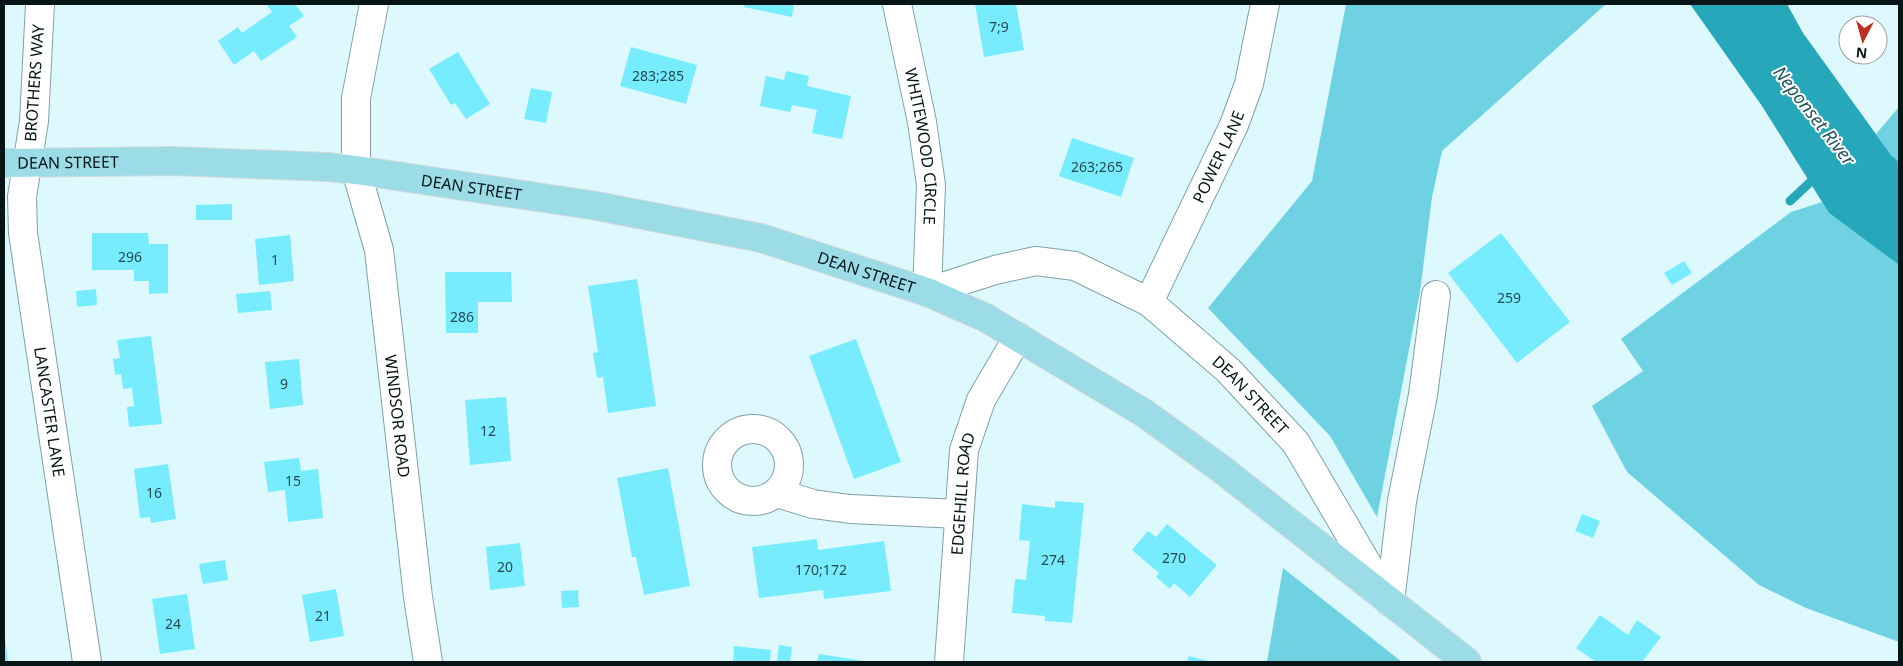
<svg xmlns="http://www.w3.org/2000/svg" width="1903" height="666" font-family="'Noto Sans',sans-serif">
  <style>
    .green { fill: #6ed2e3 }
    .water { fill: #26a7ba }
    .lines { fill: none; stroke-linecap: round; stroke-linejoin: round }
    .stream { stroke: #26a7ba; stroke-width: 9 }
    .building { fill: #78ecff }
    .minor-casing { stroke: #80a1a7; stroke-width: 30 }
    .major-casing { stroke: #d7dada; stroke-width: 30 }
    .minor { stroke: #fff; stroke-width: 28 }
    .major { stroke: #9bdce7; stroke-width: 28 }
    .labels { text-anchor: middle; stroke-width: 4; stroke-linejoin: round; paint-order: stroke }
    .number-label { font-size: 14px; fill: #244b51 }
    .street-label { font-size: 16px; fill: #081517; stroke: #fff }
    .water-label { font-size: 18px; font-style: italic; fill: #23555e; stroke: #fff }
  </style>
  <rect width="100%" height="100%" fill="#ddf9fe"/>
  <g class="green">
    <path d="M1346 4H1606L1442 151 1432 197 1420 292 1377 517 1330 436 1208 308 1312 181Z"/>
    <path d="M1899 107V162L1891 155 1876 134Z"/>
    <path d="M1822 202 1829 213 1899 265V642L1806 608 1759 585 1627 472 1592 406 1643 371 1621 339 1791 212Z"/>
    <path d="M1283 568 1402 662H1267Z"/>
  </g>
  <path class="water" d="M1690 4H1787L1803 33 1891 155 1899 162V265L1829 213 1762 106Z"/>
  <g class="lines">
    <path class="stream" d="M1790 201 1819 174"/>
  </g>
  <g class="building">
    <path d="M266 4H295L304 16 289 26 297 37 261 61 254 51 234 65 218 41 238 27 242 33 272 12Z"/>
    <path d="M745 4H794L792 17 744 7Z"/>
    <path d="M975 4H1016L1024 50 984 57Z"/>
    <path d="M631 47 697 65 686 104 620 86Z"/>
    <path d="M458 52 490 104 466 119 455 103 451 105 429 69Z"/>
    <path d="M786 71 809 76 807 86 851 96 842 139 812 133 817 110 792 105 790 112 760 106 766 76 784 80Z"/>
    <path d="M531 88 552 92 546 123 524 119Z"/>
    <path d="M1072 138 1134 158 1121 197 1059 176Z"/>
    <path d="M232 204V220H196V205Z"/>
    <path d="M92 233H148L149 244H168V293L149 294V281H134V270H92Z"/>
    <path d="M1501 233 1570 322 1517 363 1448 273Z"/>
    <path d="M290 235 294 281 259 285 255 239Z"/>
    <path d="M1684 261 1692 273 1672 285 1664 273Z"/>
    <path d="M445 272H511L512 302H478V333H446Z"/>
    <path d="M637 279 656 406 608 413 603 377 597 378 593 353 598 352 588 286Z"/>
    <path d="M96 289 97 305 77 307 76 291Z"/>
    <path d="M270 291 272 310 238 313 236 294Z"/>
    <path d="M151 336 162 424 129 427 127 407 134 406 132 388 123 389 121 374 115 375 113 359 120 358 117 340Z"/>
    <path d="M856 339 901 462 854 479 809 356Z"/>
    <path d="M299 359 303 405 270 409 265 362Z"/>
    <path d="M506 397 511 461 470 465 465 400Z"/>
    <path d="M299 458 301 471 318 469 323 518 288 522 285 490 268 492 264 462Z"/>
    <path d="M168 464 176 519 151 523 150 517 140 518 134 469Z"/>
    <path d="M668 468 690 586 644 595 636 557H632L617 478Z"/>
    <path d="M1055 501 1084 503 1072 623 1045 621V616L1012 613 1015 579 1026 580 1030 541 1019 540 1022 504 1055 508Z"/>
    <path d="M1582 514 1600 521 1593 538 1575 531Z"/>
    <path d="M1167 524 1217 565 1190 597 1174 583 1170 589 1156 577 1159 573 1132 550 1148 531 1156 537Z"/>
    <path d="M817 539 818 550 884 541 891 591 824 599 823 590 759 598 752 547Z"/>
    <path d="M520 543 525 586 490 590 486 547Z"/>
    <path d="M225 560 228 580 203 584 199 564Z"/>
    <path d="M336 589 344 636 310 642 302 595Z"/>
    <path d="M578 590 579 607 562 608 561 591Z"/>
    <path d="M187 594 195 649 160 654 152 599Z"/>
    <path d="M1600 615 1628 635 1637 620 1661 637 1642 662H1596L1576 648Z"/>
    <path d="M4 638H5L8 662H4Z"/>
    <path d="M779 645 792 647 790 662H777Z"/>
    <path d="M734 646 771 650 770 662H733Z"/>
    <path d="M819 654 864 661V662H817Z"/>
    <path d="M1189 656 1212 662H1187Z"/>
  </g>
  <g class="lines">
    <defs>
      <g id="minor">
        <path id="s1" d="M40 4 34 121 22 197 23 233 87 662"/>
        <path id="s2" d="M374 4 356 98V170L379 250 418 597 428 662"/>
        <path id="s3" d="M897 4 922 122 931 185 927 292 995 270 1036 261 1075 266 1149 302 1228 370 1296 443 1389 601"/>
        <path id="s4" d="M1149 302 1234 125 1249 84 1265 4"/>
        <circle cx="753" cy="465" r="36"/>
        <path d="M777 493 813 504 850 509 959 514"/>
        <path d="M1390 602 1402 501 1423 395 1436 295"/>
        <path id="s5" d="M949 662 964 450 981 400 1018 337"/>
      </g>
      <g id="major">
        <path id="s6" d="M4 163 174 161 328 167 356 170 597 206 761 238 927 292 986 318 1144 413 1220 468 1467 662"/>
      </g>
    </defs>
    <use href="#minor" class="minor-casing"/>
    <use href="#major" class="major-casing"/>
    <use href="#minor" class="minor"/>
    <use href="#major" class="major"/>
  </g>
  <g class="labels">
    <g class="number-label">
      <text x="999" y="32">7;9</text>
      <text x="658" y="81">283;285</text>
      <text x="1097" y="172">263;265</text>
      <text x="130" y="262">296</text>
      <text x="275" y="265">1</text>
      <text x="1509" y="303">259</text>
      <text x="462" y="322">286</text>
      <text x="284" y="389">9</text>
      <text x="488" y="436">12</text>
      <text x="293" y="486">15</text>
      <text x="154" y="498">16</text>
      <text x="1174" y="563">270</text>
      <text x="1053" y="565">274</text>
      <text x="505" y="572">20</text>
      <text x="821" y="575">170;172</text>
      <text x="323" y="621">21</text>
      <text x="173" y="629">24</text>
    </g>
    <g class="street-label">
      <text transform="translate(34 83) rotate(-86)" y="6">BROTHERS WAY</text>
      <text dy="6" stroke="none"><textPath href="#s3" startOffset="145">WHITEWOOD CIRCLE</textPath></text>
      <text dy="6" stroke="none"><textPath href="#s4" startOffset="161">POWER LANE</textPath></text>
      <text dy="6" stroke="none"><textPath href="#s6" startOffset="64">DEAN STREET</textPath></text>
      <text dy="6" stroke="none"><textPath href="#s6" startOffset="469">DEAN STREET</textPath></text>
      <text dy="6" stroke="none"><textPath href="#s6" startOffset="874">DEAN STREET</textPath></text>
      <text dy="6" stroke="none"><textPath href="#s3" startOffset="664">DEAN STREET</textPath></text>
      <text dy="6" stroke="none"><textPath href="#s1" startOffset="411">LANCASTER LANE</textPath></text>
      <text dy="6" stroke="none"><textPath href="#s2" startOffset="418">WINDSOR ROAD</textPath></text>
      <text dy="6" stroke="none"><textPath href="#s5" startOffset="169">EDGEHILL ROAD</textPath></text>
    </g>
    <g class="water-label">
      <text transform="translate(1814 116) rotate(52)" y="6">Neponset River</text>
    </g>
  </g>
  <rect width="1903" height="666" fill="none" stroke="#081517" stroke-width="10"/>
  <g transform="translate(1863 40) rotate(186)"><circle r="24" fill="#ffffff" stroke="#9ca1a2"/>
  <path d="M0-4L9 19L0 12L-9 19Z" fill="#bb2e20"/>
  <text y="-8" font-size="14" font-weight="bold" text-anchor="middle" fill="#081517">N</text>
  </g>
</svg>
